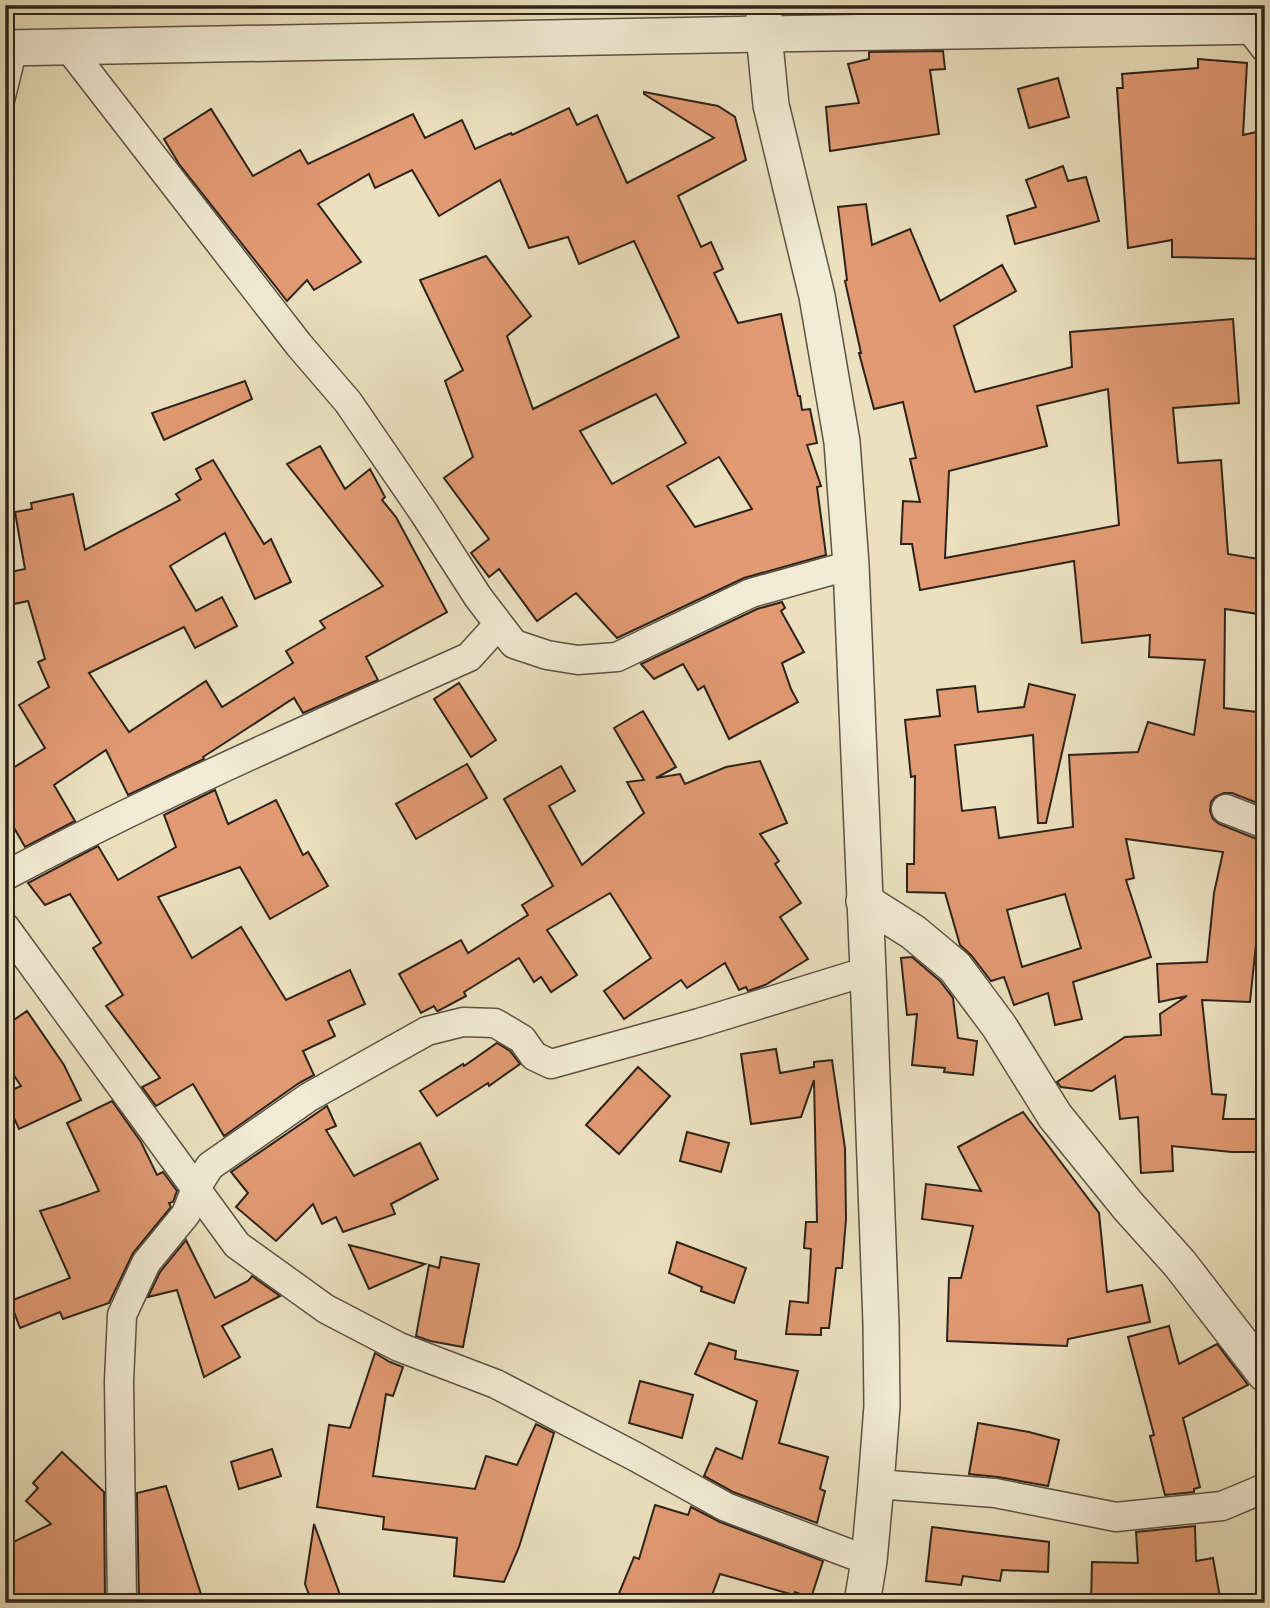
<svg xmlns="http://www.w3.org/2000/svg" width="1270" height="1608" font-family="'IM FELL Great Primer',serif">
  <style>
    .building { fill: #e19a72; stroke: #2d231b; stroke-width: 2; fill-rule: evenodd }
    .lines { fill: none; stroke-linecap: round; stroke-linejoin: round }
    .service-casing { stroke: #5c5244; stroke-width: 17 }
    .minor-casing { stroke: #5c5244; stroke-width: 31 }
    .tertiary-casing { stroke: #5c5244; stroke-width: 38 }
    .service { stroke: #f2ecd5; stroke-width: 14 }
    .minor { stroke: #f2ecd5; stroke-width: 28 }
    .tertiary { stroke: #f2ecd5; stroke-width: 35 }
  </style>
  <rect width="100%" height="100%" fill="#ebe1bf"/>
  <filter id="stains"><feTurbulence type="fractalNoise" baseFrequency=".00286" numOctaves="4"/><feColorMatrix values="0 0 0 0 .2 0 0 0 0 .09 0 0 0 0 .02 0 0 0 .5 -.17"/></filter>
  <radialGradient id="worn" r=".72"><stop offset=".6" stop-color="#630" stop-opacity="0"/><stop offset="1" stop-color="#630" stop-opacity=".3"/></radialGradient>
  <g class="building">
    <path d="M864 5H938L939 11 864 12Z"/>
    <path d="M943 51 945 69 930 70 939 134 830 151 826 107 859 103 848 64 869 59V52Z"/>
    <path d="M1198 59 1247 63 1243 135 1265 130V259L1172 257V240L1128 248 1117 88H1123L1122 74 1198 68Z"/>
    <path d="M1058 78 1069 117 1029 128 1018 89Z"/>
    <path d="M644 92 718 106 735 117 746 160 678 196 701 247 711 242 723 269 714 273 738 323 781 314 798 396H800L802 410 810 409 817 443 807 445 821 486 817 487 826 555 744 578 617 638 576 593 537 621 499 569 489 577 471 553 489 539 444 478 473 457 445 381 463 370 420 280 486 256 531 316 507 336 533 409 679 337 634 241 579 264 568 237 529 248 500 180 439 216 412 170 375 188 369 174 318 204 361 262 314 290 307 280 287 301 179 164 164 139 211 109 253 176 300 150 308 164 413 114 425 138 462 120 475 149 511 133 512 135 569 108 577 125 597 115 627 183 714 138 644 94ZM656 394 686 443 612 484 580 431ZM719 457 752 509 695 527 667 486Z"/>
    <path d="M1063 166 1068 181 1086 177 1099 221 1015 244 1007 216 1036 207 1026 180Z"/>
    <path d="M866 204 872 245 910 229 940 301 1002 265 1016 291 954 326 975 392 1072 367 1070 332 1233 319 1239 403 1173 408 1178 463 1221 460 1228 554 1265 560V615L1225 609 1224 708 1265 713V806L1232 793H1224L1215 797 1211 802 1210 811 1213 819 1219 824 1259 840H1265V916L1259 915 1250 1002 1202 1000 1212 1094 1226 1095 1223 1119H1265V1152H1232L1172 1146 1173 1171 1141 1173 1138 1117 1120 1119 1115 1076 1092 1091 1061 1087 1057 1082 1125 1037 1161 1035 1160 1014 1187 996 1159 1002 1157 964 1207 962 1214 893 1223 852 1126 839 1134 878 1126 880 1151 957 1073 982 1082 1019 1055 1025 1048 993 1014 1005 1004 977 991 981 971 955 960 945 945 893 907 892V864H914L915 776 911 777 905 720 940 716 937 690 975 686 978 712 1024 707 1029 684 1075 695 1046 823H1038L1033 735 955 745 962 811 995 807 999 838 1073 827 1069 755 1138 752 1148 722 1194 735 1205 660 1149 657 1150 635 1082 643 1074 561 920 590 912 544H901L903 501 920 502 910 459 916 458 903 402 874 409 859 353H861L845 281 847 280 838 207ZM1108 389 1119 525 945 558 949 471 1047 446 1037 406ZM1065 894 1081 948 1022 967 1007 910Z"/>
    <path d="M245 381 252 399 164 440 152 413Z"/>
    <path d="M320 446 345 489 370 469 385 497 382 500 396 517 447 612 366 657 378 680 303 713 294 698 203 757 204 759 128 795 106 750 54 785 75 821 25 847 5 812V773L45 748 19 705 49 687 38 662 45 659 28 601 5 606V573L25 569 15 512 32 509 31 503 73 494 85 550 180 500 176 494 201 479 196 469 213 460 264 544 271 539 291 582 255 599 225 533 170 566 196 611 222 597 237 626 195 648 184 627 89 673 129 732 206 681 222 707 293 663 286 651 325 628 320 621 383 586 287 464Z"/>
    <path d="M782 602 785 608 781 611 804 652 782 663 791 689 798 702 729 739 704 686 698 690 683 664 654 679 641 664 757 609Z"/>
    <path d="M459 683 496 740 471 757 434 699Z"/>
    <path d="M643 711 676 767 656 778 680 774 685 784 726 767 760 761 787 823 760 834 779 861 775 864 801 903 780 917 808 959 765 985 748 991 746 987 739 990 725 963 687 988 681 980 624 1019 604 991 651 958 610 893 547 930 577 975 551 992 541 977 534 982 519 958 464 992 466 996 438 1011H437L434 1006 421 1013 399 974 461 940 468 953 528 915 522 905 553 886 504 799 561 766 575 791 549 806 582 865 644 813 627 782 644 780 614 728Z"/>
    <path d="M467 764 487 798 416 839 396 804Z"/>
    <path d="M215 790 228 824 276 800 303 855 308 852 328 886 270 919 240 867 158 897 192 958 241 927 286 1000 350 970 365 1004 328 1021 335 1036 303 1051 314 1075 299 1083 224 1136 193 1084 156 1106 142 1087 160 1078 106 1006 123 995 93 948 101 943 70 894 45 905 28 883 98 846 118 880 176 847 164 815Z"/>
    <path d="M912 957 940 981 953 998 958 1038 977 1041 973 1075 944 1072 945 1068 912 1065 917 1014 907 1015 901 958Z"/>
    <path d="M27 1011 64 1065 81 1100 19 1129 5 1098V1093L21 1086 5 1062V1026Z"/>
    <path d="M497 1043 510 1051 520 1064 489 1086 488 1083 437 1116 420 1091 463 1064 464 1066Z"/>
    <path d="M776 1049 780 1073 814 1067V1062L832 1060 845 1148 846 1219 842 1268H836L829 1328H821V1335L786 1334 790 1301 808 1303 811 1249 804 1248 806 1222H817L814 1080 801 1117 751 1124 741 1054Z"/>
    <path d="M638 1067 670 1096 619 1154 586 1125Z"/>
    <path d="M112 1101 141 1142 157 1175 163 1172 177 1191 173 1202 169 1203 171 1207 133 1253 109 1303 63 1319 60 1312 20 1328 10 1301 70 1278 40 1211 60 1205 99 1191 67 1123Z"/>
    <path d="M327 1106 336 1126 326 1130 354 1176 420 1143 438 1179 391 1204 395 1214 343 1232 336 1217 322 1224 313 1204 276 1241 236 1207 248 1193 231 1172Z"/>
    <path d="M1023 1112 1099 1213 1107 1292 1142 1285 1150 1322 1068 1339 1067 1346 947 1341 949 1278H961L973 1226 922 1219 926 1184 981 1191 958 1147Z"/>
    <path d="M687 1132 729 1143 721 1172 680 1161Z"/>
    <path d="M186 1240 215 1298 248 1281 252 1276 280 1296 222 1326 240 1357 204 1377 177 1290 148 1297 160 1272Z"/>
    <path d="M677 1242 746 1268 734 1303 701 1291 702 1287 669 1273Z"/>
    <path d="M349 1245 425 1264 369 1289Z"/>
    <path d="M441 1257 479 1264 463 1347 430 1341 416 1336 429 1265 439 1268Z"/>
    <path d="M1169 1326 1179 1364 1217 1344 1248 1385 1183 1418 1200 1487 1194 1489V1492L1165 1495 1150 1436 1154 1435 1128 1337Z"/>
    <path d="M709 1343 736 1351 735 1359 798 1371 779 1443 828 1457 820 1489 825 1491 817 1523 733 1492 704 1476 716 1448 742 1459 757 1401 695 1374Z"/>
    <path d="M375 1353 390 1362 403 1367 393 1396 386 1394 373 1476 475 1489 486 1456 517 1465 536 1424 554 1433 519 1547 504 1582 454 1576 457 1538 383 1529 384 1517 317 1507 329 1425 350 1428Z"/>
    <path d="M640 1381 693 1395 682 1438 629 1423Z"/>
    <path d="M978 1423 1029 1432 1059 1440 1048 1486 998 1477 969 1474Z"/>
    <path d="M272 1449 281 1476 239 1489 231 1462Z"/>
    <path d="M62 1452 104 1492 105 1603H5V1546L51 1524 26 1501 38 1488 33 1483Z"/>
    <path d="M166 1486 198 1585 204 1603H139L137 1493Z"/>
    <path d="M655 1505 688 1515 691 1507 720 1522 823 1561 811 1598 795 1592 794 1595 720 1574 709 1603H615L634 1557 639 1559Z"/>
    <path d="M314 1524 343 1603H312L305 1584Z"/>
    <path d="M1195 1526 1196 1561 1213 1558 1221 1603H1091L1092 1562 1138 1563 1136 1532Z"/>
    <path d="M932 1527 1049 1542 1048 1572 1002 1570 1000 1581 963 1576 961 1585 926 1581Z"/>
  </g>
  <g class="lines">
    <defs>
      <path id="service" d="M5 109 20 49"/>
      <g id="minor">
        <path d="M1219 5V26"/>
        <path d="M1248 26 1265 48"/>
        <path d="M68 47 299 345 348 402 424 513 478 597 514 644 547 655 578 660 617 657 751 593 851 565"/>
        <path d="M1226 809 1265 824"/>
        <path d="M5 876C156 795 313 727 469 657L498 625"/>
        <path d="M5 927 237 1245 326 1309 399 1347 496 1384 636 1457 726 1507 869 1561"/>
        <path d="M876 1484 995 1493 1116 1517 1222 1506 1265 1488"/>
        <path d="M122 1603 119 1381 122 1315 146 1263 186 1214 196 1188 210 1166 309 1097 427 1031 463 1022 495 1023 522 1039 534 1056 551 1064 699 1023 868 971"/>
      </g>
      <g id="tertiary">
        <path d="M764 5V34L771 105 817 296 842 442 851 565 868 971 881 1323 882 1406 876 1484 869 1561 862 1603"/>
        <path d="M5 48 764 34 1265 26"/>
        <path d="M864 901 913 932 955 967 999 1026 1055 1116 1128 1206 1180 1264 1265 1374"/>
      </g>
    </defs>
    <use href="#service" class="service-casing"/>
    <use href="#minor" class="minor-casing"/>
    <use href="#tertiary" class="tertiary-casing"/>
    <use href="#service" class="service"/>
    <use href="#minor" class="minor"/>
    <use href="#tertiary" class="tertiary"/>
  </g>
  <rect width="1270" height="1608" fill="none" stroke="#ebe1bf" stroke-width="28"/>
  <rect x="7" y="7" width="1256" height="1594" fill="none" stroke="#2d231b" stroke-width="3.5"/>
  <rect x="14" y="14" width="1242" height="1580" fill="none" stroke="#2d231b" stroke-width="2"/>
  <rect width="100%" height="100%" filter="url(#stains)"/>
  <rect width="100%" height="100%" fill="url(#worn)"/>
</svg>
